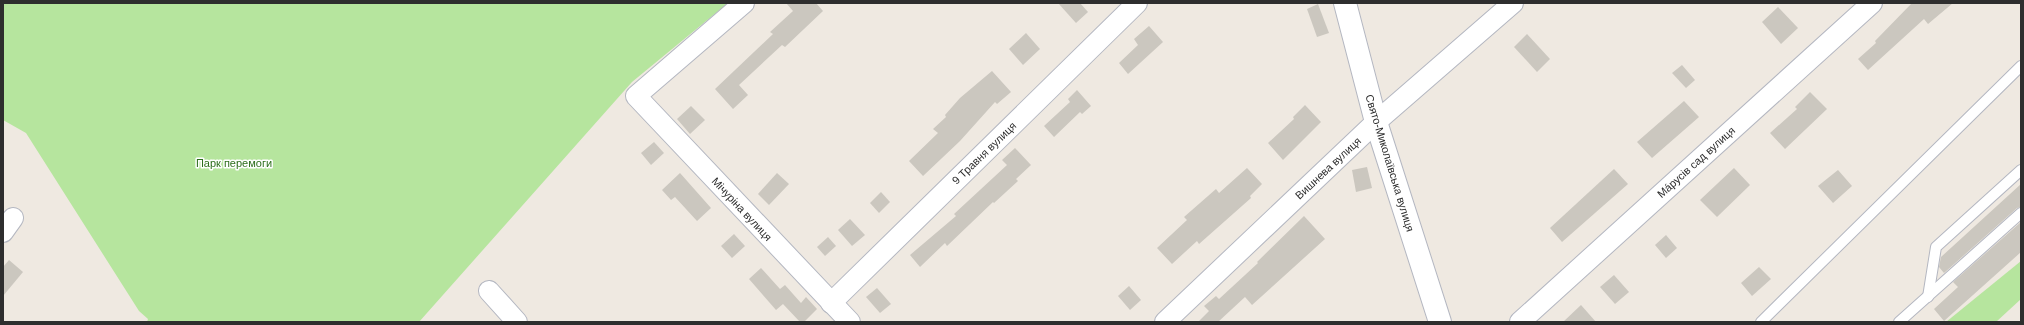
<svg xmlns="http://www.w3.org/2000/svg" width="2024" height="325" font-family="Arial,sans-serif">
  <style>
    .green { fill: #b6e59e }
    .building { fill: #cbc7bf }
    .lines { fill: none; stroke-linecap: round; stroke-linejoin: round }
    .lane-casing { stroke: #b4b7c1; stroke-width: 12 }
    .street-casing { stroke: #b4b7c1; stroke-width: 22 }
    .secondary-casing { stroke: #b4b7c1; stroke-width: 24 }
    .lane { stroke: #fff; stroke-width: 10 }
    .street { stroke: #fff; stroke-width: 20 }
    .secondary { stroke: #fff; stroke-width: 22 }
    .labels { text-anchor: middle; stroke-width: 3; stroke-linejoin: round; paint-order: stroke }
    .street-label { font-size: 11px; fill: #2e2e2e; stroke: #fff }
    .park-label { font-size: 11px; fill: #2c6e1b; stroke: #fff }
  </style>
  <rect width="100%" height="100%" fill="#efe9e1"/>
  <g class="green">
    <path d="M3 3H728L632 82 419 322H147L148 319 139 311 26 133 3 120Z"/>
    <path d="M2021 261V299L1996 322H1946Z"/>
  </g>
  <g class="building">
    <path d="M786 3H816L823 11 785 47 782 45 739 85 748 95 733 109 715 89 773 34 770 32 793 11Z"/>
    <path d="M1058 3H1080L1088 12 1076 23Z"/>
    <path d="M1912 3H1953L1928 24 1924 19 1868 70 1858 59 1876 43 1875 41Z"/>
    <path d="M1318 4 1329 33 1317 37 1307 9Z"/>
    <path d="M1778 7 1798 28 1781 44 1762 22Z"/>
    <path d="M1149 26 1163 42 1128 74 1119 63 1138 45 1134 39Z"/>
    <path d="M1026 33 1040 49 1023 65 1009 49Z"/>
    <path d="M1527 34 1550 59 1537 72 1514 47Z"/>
    <path d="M1682 65 1695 80 1686 88 1672 73Z"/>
    <path d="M992 71 1011 92 997 104 995 102 960 141 923 176 909 161 938 133 933 129 946 117 945 115 960 98Z"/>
    <path d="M1077 90 1091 106 1082 114 1080 112 1054 137 1044 126 1070 102 1068 99Z"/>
    <path d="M1810 92 1827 109 1785 149 1770 133 1797 109 1795 107Z"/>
    <path d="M1684 101 1699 117 1652 158 1637 142Z"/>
    <path d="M1305 105 1321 122 1283 160 1268 143 1294 119 1293 117Z"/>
    <path d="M691 106 705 120 690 134 677 119Z"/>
    <path d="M654 142 664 153 651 165 641 153Z"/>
    <path d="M1015 148 1031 165 1016 179 1018 181 994 203 993 202 947 246 945 243 920 267 910 255 956 216 954 214 1007 165 1002 160Z"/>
    <path d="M1367 167 1372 188 1356 192 1352 170Z"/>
    <path d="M1247 168 1262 184 1250 196 1251 198 1199 244 1197 241 1172 264 1157 248 1187 220 1184 217 1216 189 1219 193Z"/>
    <path d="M1734 168 1750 185 1717 217 1700 200Z"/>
    <path d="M1614 169 1628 184 1562 242 1550 228Z"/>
    <path d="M1838 170 1852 186 1833 203 1818 186Z"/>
    <path d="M680 173 711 208 697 221 675 197 671 200 662 190Z"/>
    <path d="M777 173 789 184 769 205 758 194Z"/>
    <path d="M2021 184V207L2017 208 1944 273 1939 267 1941 257Z"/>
    <path d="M881 192 890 202 879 213 870 203Z"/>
    <path d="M1304 216 1325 239 1252 305 1245 297 1218 322H1198L1209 311 1204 306 1216 296 1219 299 1258 263 1257 262Z"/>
    <path d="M850 219 865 235 852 246 838 230Z"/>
    <path d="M2021 222V252L1944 321 1934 309 1958 287 1953 282Z"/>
    <path d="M734 234 745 246 732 258 721 246Z"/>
    <path d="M1666 235 1677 248 1666 258 1655 245Z"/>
    <path d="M828 237 836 246 825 256 817 247Z"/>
    <path d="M9 260 23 272 3 296V267Z"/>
    <path d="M1759 267 1771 279 1752 296 1741 283Z"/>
    <path d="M761 268 780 289 785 285 801 303 806 297 817 309 804 322H800L783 304 776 310 749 279Z"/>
    <path d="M1614 275 1629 292 1615 304 1600 287Z"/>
    <path d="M1129 286 1141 300 1130 310 1118 296Z"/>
    <path d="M877 288 891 304 880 313 866 297Z"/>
    <path d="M1581 305 1596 322H1563Z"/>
  </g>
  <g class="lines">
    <defs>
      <g id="lane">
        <path d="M1928 297 1936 247 2021 170"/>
        <path d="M1761 322 2021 66"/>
        <path d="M1899 322 2021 213"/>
      </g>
      <g id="street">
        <path d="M744 3 636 96 850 322"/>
        <path d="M3 232 13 218"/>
        <path d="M489 291 517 322"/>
        <path d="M831 303 1137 3"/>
        <path d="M1165 322 1376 122 1513 3"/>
        <path d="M1520 322 1872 3"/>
      </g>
      <path id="secondary" d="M1345 3 1376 122 1440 322"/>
    </defs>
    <use href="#lane" class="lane-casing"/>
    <use href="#street" class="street-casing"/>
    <use href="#secondary" class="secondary-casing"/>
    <use href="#lane" class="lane"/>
    <use href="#street" class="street"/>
    <use href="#secondary" class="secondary"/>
  </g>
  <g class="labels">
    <g class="street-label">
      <text transform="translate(984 153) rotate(-44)" y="4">9 Травня вулиця</text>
      <text transform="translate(1696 162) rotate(-42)" y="4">Мáрусів сад вулиця</text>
      <text transform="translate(1390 163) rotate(73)" y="4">Свято-Миколаївська вулиця</text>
      <text transform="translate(1328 168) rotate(-43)" y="4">Вишнева вулиця</text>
      <text transform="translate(742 209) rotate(47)" y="4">Мічуріна вулиця</text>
    </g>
    <g class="park-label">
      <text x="234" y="167">Парк перемоги</text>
    </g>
  </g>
  <rect width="2024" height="325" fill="none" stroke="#2e2e2e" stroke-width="8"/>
</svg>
